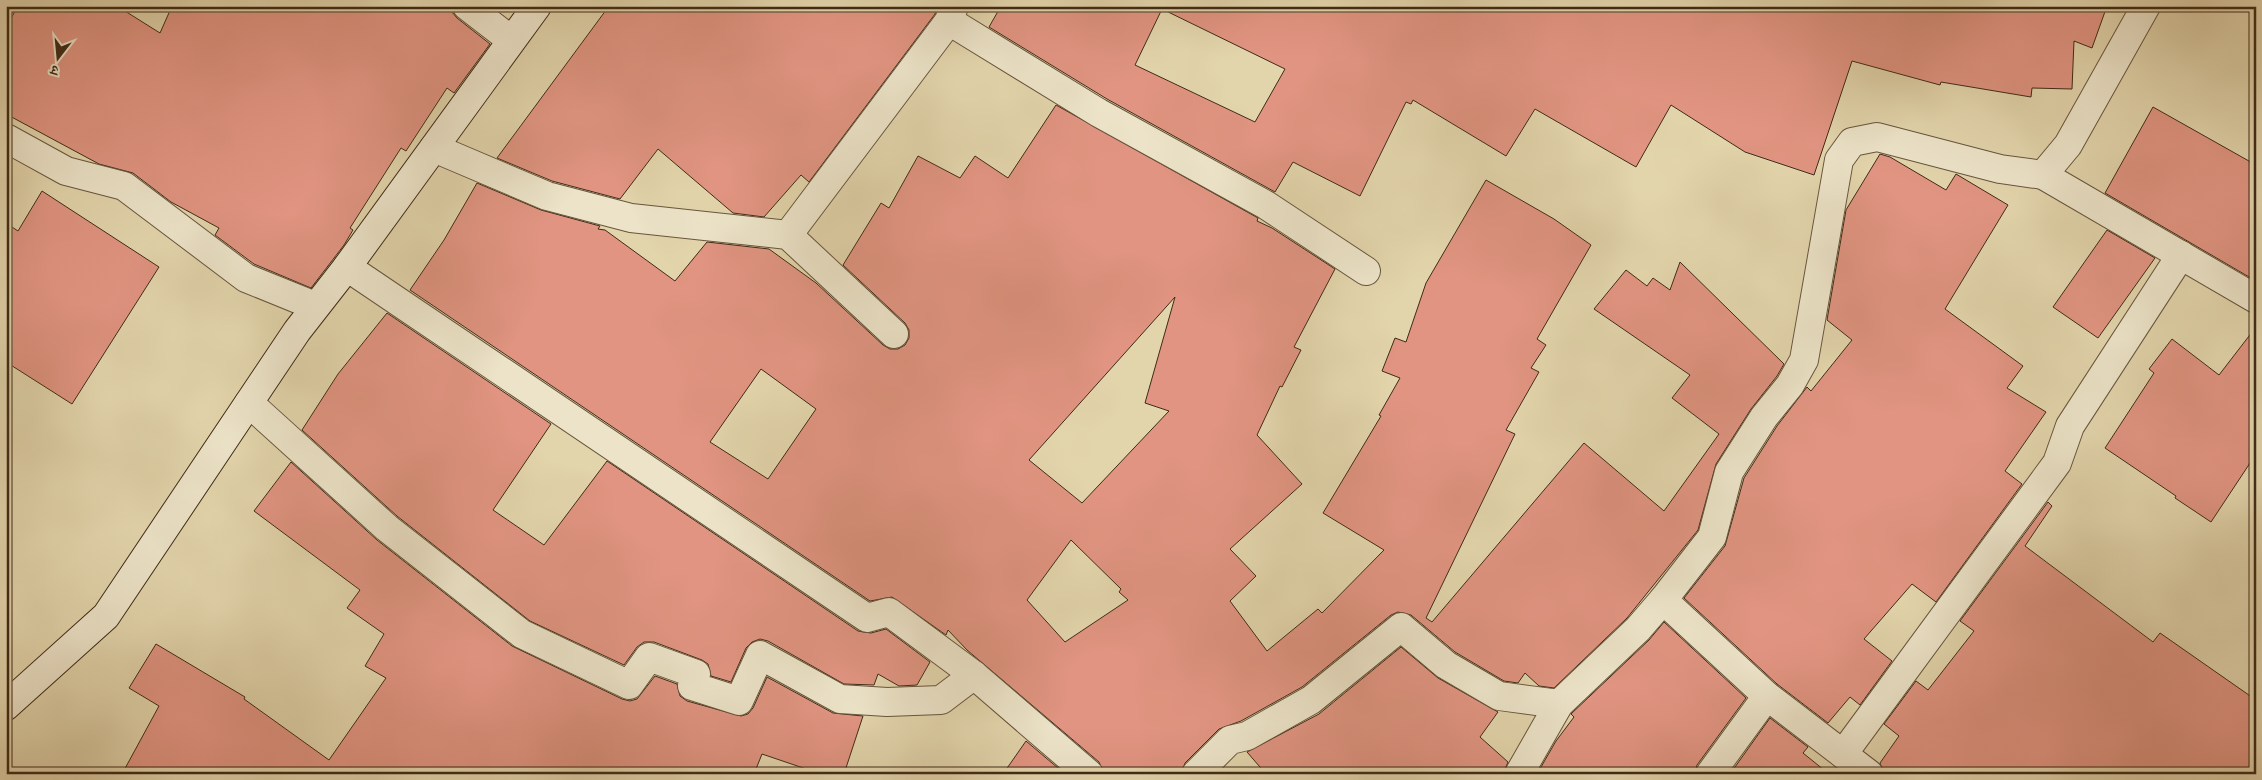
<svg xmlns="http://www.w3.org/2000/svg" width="2262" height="780" font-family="'IM FELL Great Primer','Noto Serif Devanagari',serif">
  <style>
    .building { fill: #e09481; stroke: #402b17; fill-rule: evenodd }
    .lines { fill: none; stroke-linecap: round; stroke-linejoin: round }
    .minor-casing { stroke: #68553c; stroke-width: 30 }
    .secondary-casing { stroke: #402b17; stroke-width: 30 }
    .minor { stroke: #ece3c8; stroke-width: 28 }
    .secondary { stroke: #ece3c8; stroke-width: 28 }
  </style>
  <rect width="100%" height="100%" fill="#e2d4ab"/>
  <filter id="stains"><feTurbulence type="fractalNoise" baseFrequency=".004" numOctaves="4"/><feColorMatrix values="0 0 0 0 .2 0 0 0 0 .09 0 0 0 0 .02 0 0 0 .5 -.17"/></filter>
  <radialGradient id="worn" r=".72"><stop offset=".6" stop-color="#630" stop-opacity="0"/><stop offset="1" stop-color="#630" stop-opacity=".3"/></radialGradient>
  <g class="building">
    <path d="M18 6H117L160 33 172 6H447L457 18 490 44 454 93 447 88 406 151 401 148 350 228 353 230 344 245 311 288 254 264 215 235 219 228 171 202 133 173 99 164 6 114V27Z"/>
    <path d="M609 6H937L935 14 809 182 801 175 764 217 733 213 658 149 620 199 552 181 497 158Z"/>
    <path d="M1001 6H2107L2092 48 2074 41 2072 89 2032 88 2031 97 1941 82 1940 85 1852 61 1814 175 1745 152 1671 105 1636 167 1535 109 1506 156 1413 100 1411 104 1406 102 1360 196 1293 162 1275 192 1107 99 989 27ZM1162 9 1285 69 1255 122 1135 65Z"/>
    <path d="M1056 105 1258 218 1257 221 1272 228 1335 269 1294 347 1301 350 1282 387 1280 386 1257 435 1302 484 1230 549 1256 576 1230 601 1267 651 1318 609 1322 613 1384 550 1323 513 1381 416 1379 415 1400 378 1382 371 1395 338 1406 342 1426 283 1486 180 1554 219 1591 245 1537 339 1546 345 1531 368 1539 372 1506 430 1515 434 1426 618 1432 622 1584 443 1664 511 1719 434 1672 398 1690 375 1594 309 1626 270 1647 286 1653 278 1670 290 1680 262 1784 364 1777 376 1751 409 1716 464 1698 530 1627 618 1554 688 1539 686 1525 673 1518 683 1504 681 1455 652 1411 615 1398 612 1391 615 1302 687 1241 721 1219 729 1185 763 1181 774H1104L1099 762 967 650 948 630 946 635 892 597 870 601 410 290 444 240 477 183 541 210 600 226 598 229 605 230 675 281 707 242 769 249 816 283 883 345 890 349H898L905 345 909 338V330L905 323 843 265 881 203 889 208 918 156 960 178 975 156 1008 178ZM1175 297 1145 403 1169 411 1082 503 1029 460ZM761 369 816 409 768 479 710 442ZM1071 540 1121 589 1119 592 1128 600 1065 642 1027 600Z"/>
    <path d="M2153 107 2256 165V281L2105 193Z"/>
    <path d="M1880 154 1890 157 1946 190 1956 174 2008 205 1945 309 2023 366 2007 388 2046 412 2005 471 2022 484 1936 602 1912 584 1864 639 1892 661 1860 705 1850 697 1828 723 1777 684 1684 598 1725 546 1744 478 1777 426 1807 387 1811 391 1852 340 1827 320 1846 210Z"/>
    <path d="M42 191 159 267 72 404 6 362V223L18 231Z"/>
    <path d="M2107 230 2155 258 2098 338 2053 307Z"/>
    <path d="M387 313 551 424 493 510 544 545 607 461 858 631 871 633 886 629 930 662 917 685 899 686 878 674 874 685 844 684 768 641 760 639 752 642 746 648 731 682 711 676 708 664 702 660 654 642H644L637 647 624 665 530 621 397 516 302 430 338 374Z"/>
    <path d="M2256 327V454L2211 522 2175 498 2176 496 2105 448 2154 373 2149 369 2172 339 2219 375Z"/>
    <path d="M291 462 377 540 512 646 622 699 630 701 637 699 655 676 677 684 680 696 687 701 741 716 748 714 753 708 767 677 833 713 863 716 844 774H821L762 754 754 774H122L159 706 129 688 156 644 245 697 244 699 329 760 386 678 365 666 384 634 347 608 360 590 254 511Z"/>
    <path d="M2048 502 2052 506 2025 546 2153 642 2160 633 2256 700V774H1884L1880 763 1899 736 1884 724 1916 681 1928 690 1974 631 1960 621Z"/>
    <path d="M1664 622 1746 698 1697 765 1695 774H1537L1556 741 1574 717 1571 714 1649 640Z"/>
    <path d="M1401 647 1438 678 1498 712 1480 737 1508 762 1503 774H1266L1247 752 1319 714Z"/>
    <path d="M1770 718 1808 747 1803 753 1829 774H1730Z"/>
    <path d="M1026 741 1065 774H1003Z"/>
  </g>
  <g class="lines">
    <defs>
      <g id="minor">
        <path d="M467 6 511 40"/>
        <path d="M949 21 1099 113 1266 205 1366 271"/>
        <path d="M6 138 66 171 124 186 246 278 315 306"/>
        <path d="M434 148 547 196 631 218 788 235 894 334"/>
        <path d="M2043 175 2256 299"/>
        <path d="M788 235 949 21 954 6"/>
        <path d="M347 267 867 618 889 612 974 675 1089 774"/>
        <path d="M249 403 387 528 522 634 629 685 649 657 696 674 692 686 739 701 760 655 840 699 887 702 941 700 974 675"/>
        <path d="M1663 600 1712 537 1729 472 1764 417 1790 385 1804 360 1839 160 1852 142 1877 137 2000 169 2043 175 2068 145 2146 6"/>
        <path d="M1843 754 2057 463 2070 426 2181 255"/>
        <path d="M1196 774 1230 740 1247 736 1311 700 1401 627 1446 665 1499 696 1559 704"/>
        <path d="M1519 774 1559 704 1638 629 1663 600 1767 696 1869 774"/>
        <path d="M1710 774 1767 696"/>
      </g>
      <path id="secondary" d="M6 706 106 616 297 331 347 267 537 6"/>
    </defs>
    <use href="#minor" class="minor-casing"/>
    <use href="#secondary" class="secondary-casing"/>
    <use href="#minor" class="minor"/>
    <use href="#secondary" class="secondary"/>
  </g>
  <rect width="2262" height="780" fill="none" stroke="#e2d4ab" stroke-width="25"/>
  <rect x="8" y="8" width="2247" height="765" fill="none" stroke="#402b17" stroke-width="2.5"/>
  <rect x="12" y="12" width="2237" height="755" fill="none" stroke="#402b17"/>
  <g transform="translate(58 58) rotate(196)" stroke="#ece3c8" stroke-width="4" paint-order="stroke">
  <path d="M0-4L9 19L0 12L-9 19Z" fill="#402b17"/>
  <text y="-8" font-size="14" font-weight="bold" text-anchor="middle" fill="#402b17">उ</text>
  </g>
  <rect width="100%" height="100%" filter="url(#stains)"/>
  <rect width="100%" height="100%" fill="url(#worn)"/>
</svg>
